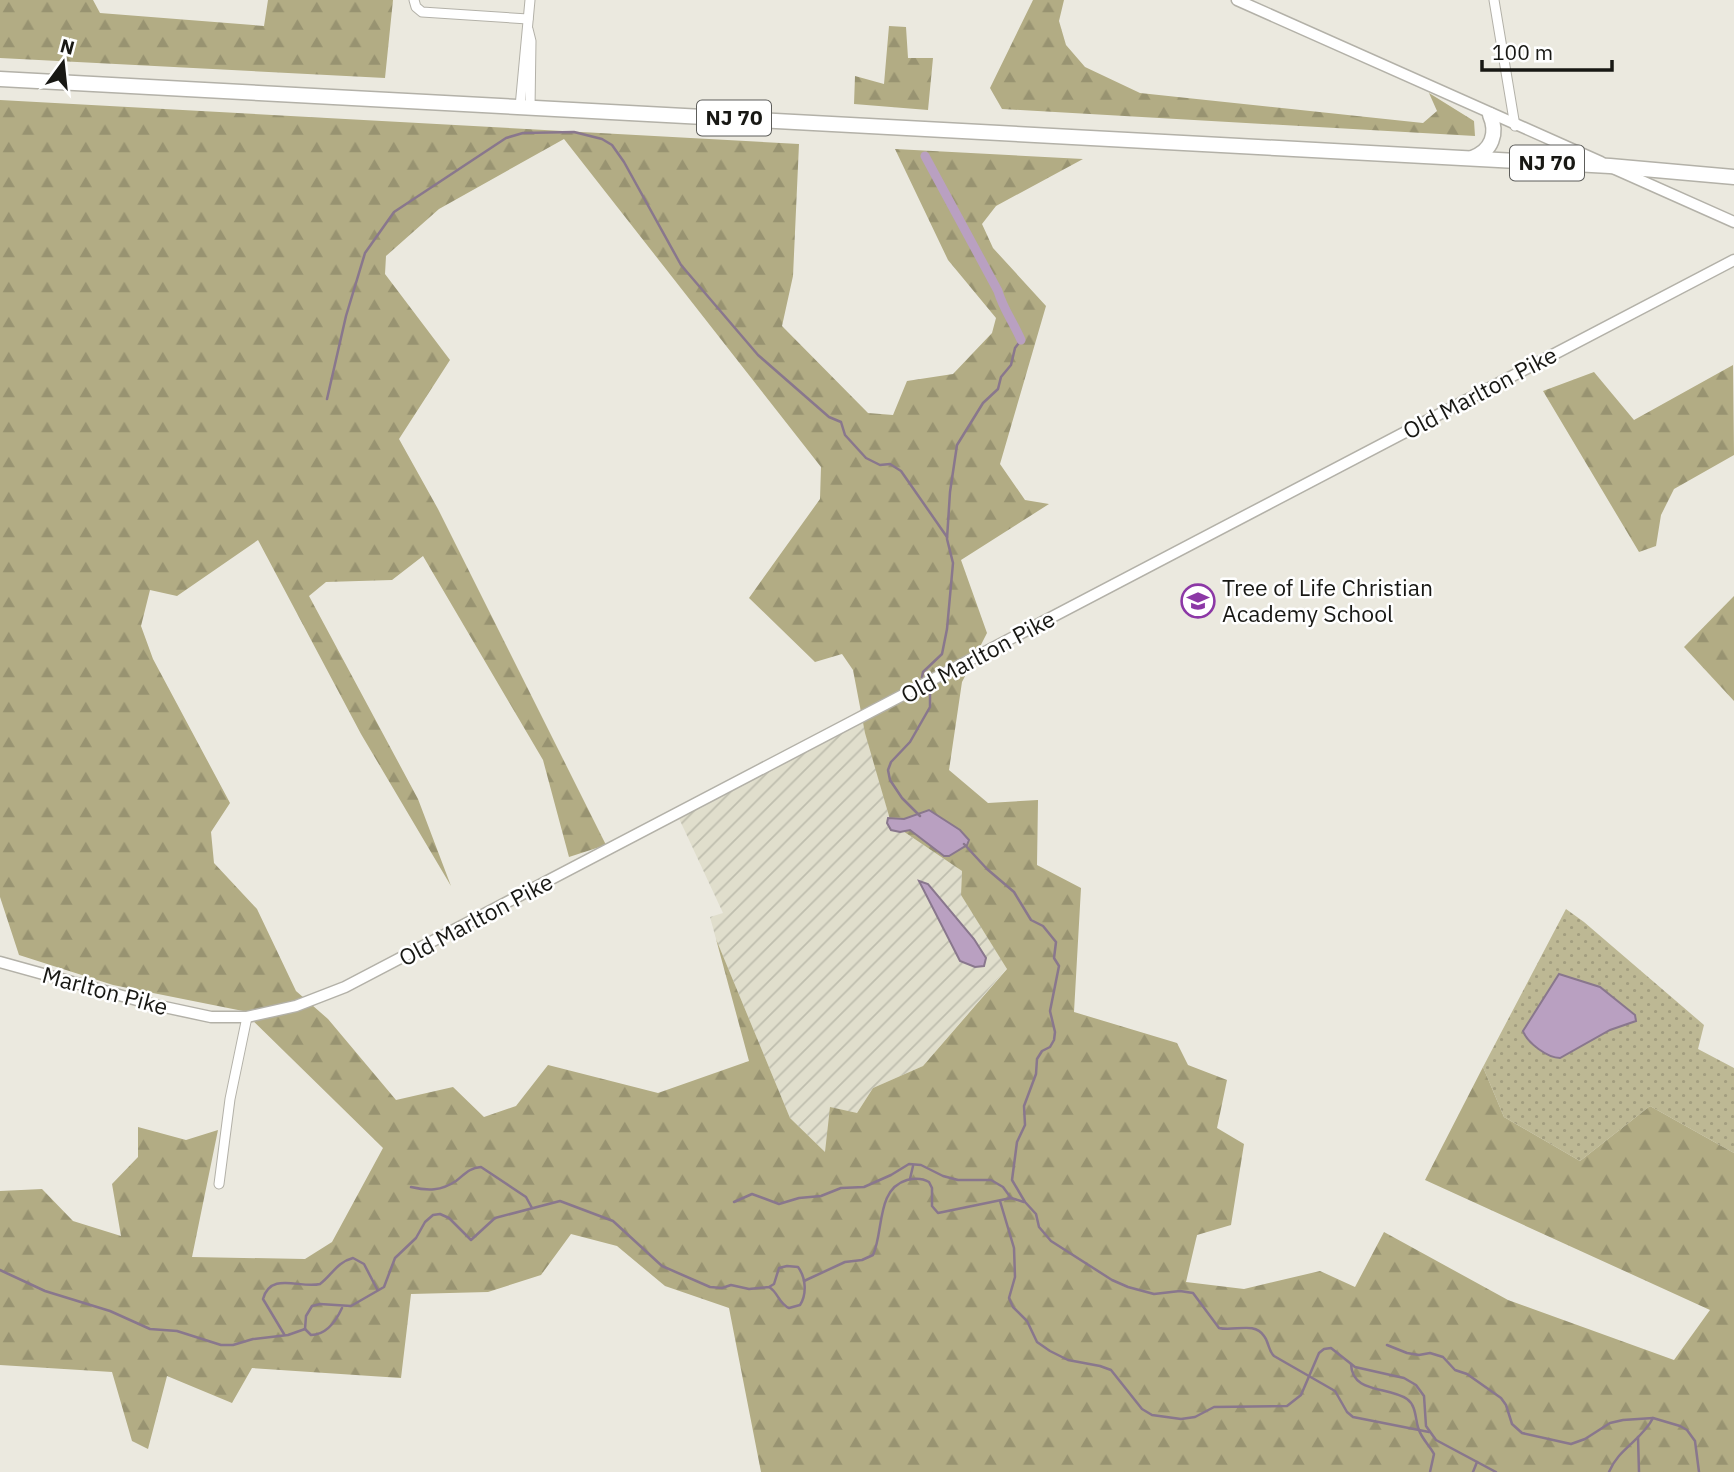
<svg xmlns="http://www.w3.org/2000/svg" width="1734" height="1472" font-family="'IBM Plex Sans',sans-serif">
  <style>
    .industrial { fill: url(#industrial-furrows) }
    .grass { fill: url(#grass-dots) }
    .forest { fill: url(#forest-firs); fill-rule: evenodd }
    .water { fill: #b9a0c1; stroke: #89778d; stroke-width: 2 }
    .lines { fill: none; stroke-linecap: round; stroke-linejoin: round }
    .stream { stroke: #89778d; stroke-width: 2.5 }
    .canal { stroke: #b9a0c1; stroke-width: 9 }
    .minor-casing { stroke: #b3b1a8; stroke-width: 11 }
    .tertiary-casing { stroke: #b3b1a8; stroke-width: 13 }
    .trunk-casing { stroke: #b3b1a8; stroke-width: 17 }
    .minor { stroke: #fff; stroke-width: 9 }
    .tertiary { stroke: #fff; stroke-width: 10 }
    .trunk { stroke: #fff; stroke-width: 14 }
    .labels { text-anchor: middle; stroke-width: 5; stroke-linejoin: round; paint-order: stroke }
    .shield { fill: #fff; stroke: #5d5d5a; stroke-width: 2 }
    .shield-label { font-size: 21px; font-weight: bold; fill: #181814 }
    .street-label { font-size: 23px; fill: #181814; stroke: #fff }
    .poi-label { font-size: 23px; fill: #181814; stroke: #fff; text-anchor: start }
  </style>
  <defs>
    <pattern id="industrial-furrows" width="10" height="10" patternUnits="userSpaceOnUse" patternTransform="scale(1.75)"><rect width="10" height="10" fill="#e0decc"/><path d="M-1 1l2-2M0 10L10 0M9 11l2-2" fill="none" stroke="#bfbeae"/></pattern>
    <pattern id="grass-dots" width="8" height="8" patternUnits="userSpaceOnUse" patternTransform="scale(1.75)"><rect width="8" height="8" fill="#bdb894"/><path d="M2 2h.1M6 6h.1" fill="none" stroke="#a29d7f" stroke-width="1.8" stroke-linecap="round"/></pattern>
    <pattern id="forest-firs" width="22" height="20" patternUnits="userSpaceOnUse" patternTransform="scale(1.75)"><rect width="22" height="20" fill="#b2ac84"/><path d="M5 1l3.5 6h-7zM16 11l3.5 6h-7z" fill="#989371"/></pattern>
  </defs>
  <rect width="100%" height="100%" fill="#ebe9df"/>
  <path class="industrial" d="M860 710 891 823 962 871 961 895 1007 968 923 1066 873 1088 857 1113 826 1153 790 1118 716 939 710 917 723 913 676 812 773 762Z"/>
  <path class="grass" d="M1566 909 1584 922 1704 1025 1698 1049 1734 1068V1153L1650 1106 1580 1161 1504 1117 1483 1067Z"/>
  <g class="forest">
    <path d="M0 0H93L100 13 264 26 268 0H393L385 78 0 58Z"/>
    <path d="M1033 0H1064L1059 21 1066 45 1085 67 1140 93 1423 123 1437 111 1429 93 1474 121 1475 136 1002 109 990 88Z"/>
    <path d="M889 26 906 27 908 58H933L928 110 854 104 855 76 884 84Z"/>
    <path d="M0 100 799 144 793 276 782 326 868 413 893 415 907 381 953 374 992 333 996 318 948 260 895 149 1083 159 996 206 982 224 993 248 1046 306 1000 464 1025 500 1049 504 961 560 987 633 962 682 949 770 988 803 1038 800 1037 865 1081 888 1074 1012 1177 1043 1188 1065 1227 1080 1217 1128 1244 1144 1231 1225 1197 1235 1186 1282 1244 1289 1320 1271 1355 1287 1384 1232 1508 1300 1674 1360 1710 1310 1425 1180 1483 1067 1504 1117 1580 1161 1650 1106 1734 1153V1472H761L729 1308 665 1286 617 1246 571 1234 541 1275 488 1292 411 1294 401 1378 252 1368 232 1403 167 1376 148 1449 132 1441 112 1372 0 1365V1191L42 1189 73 1221 121 1236 112 1184 138 1157V1127L186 1140 218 1130 192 1257 305 1259 332 1242 383 1148 243 1011 113 985 19 955 0 897ZM564 139 821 467 820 499 749 598 815 662 842 654 853 670 865 733 891 823 962 871 961 895 1007 969 923 1066 873 1088 857 1113 830 1107 825 1152 790 1118 716 939 749 1061 658 1093 548 1065 516 1106 484 1117 453 1087 396 1100 328 1019 296 991 257 909 214 863 211 832 230 803 153 659 141 626 150 590 177 596 258 540 361 734 451 886 418 799 309 596 326 582 392 580 423 556 543 760 569 857 606 845 438 509 399 439 450 360 385 274 386 256 439 209Z"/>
    <path d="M1733 365 1734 455 1674 489 1661 515 1656 546 1639 552 1543 391 1594 372 1634 420Z"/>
    <path d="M1734 596V701L1684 647Z"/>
  </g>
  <g class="water">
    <path d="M929 810 960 830 969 840 967 845 949 856H944L910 830 900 832 891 830 887 823 888 818 904 819Z"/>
    <path d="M919 881 928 884 974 939 986 958 984 966 975 967 960 961Z"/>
    <path d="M1559 974 1600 987 1635 1015 1636 1021 1610 1030 1560 1058C1548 1058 1527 1043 1523 1031Z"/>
  </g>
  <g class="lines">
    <g class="stream">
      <path d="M327 399 346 316 365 253 394 212 506 138 523 133 574 132 602 139 612 145 624 162 681 265 758 355 829 417 841 422 845 435 866 458 880 465 890 464 901 471 947 537"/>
      <path d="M922 677 923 672 942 654 947 629 953 563 947 539 950 492 957 445 983 403 998 389 1001 377 1011 365 1015 348 1021 340"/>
      <path d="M920 816 902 798 890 780 888 770 891 762 910 742 930 707V693"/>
      <path d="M964 844 987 869 1014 892 1031 920 1043 926 1056 942 1054 958 1059 966 1050 1011 1055 1032 1054 1040 1050 1047 1042 1051 1037 1059 1036 1074 1024 1106 1025 1125 1017 1142 1012 1180 1025 1202 1036 1214 1039 1227 1051 1241 1112 1280 1128 1287 1154 1294 1180 1291 1193 1293 1219 1328C1234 1332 1254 1321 1264 1336 1269 1342 1268 1350 1274 1356L1335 1391 1347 1412 1353 1417 1429 1432"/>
      <path d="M910 1179 913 1166"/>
      <path d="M411 1187C428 1191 441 1191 456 1181 465 1174 469 1168 481 1167L526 1197 532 1208"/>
      <path d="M1000 1201 1014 1248 1015 1277 1009 1298 1013 1307 1027 1321 1037 1342 1050 1351 1068 1360 1100 1366 1111 1370 1142 1409 1152 1415 1181 1419 1195 1417 1214 1407 1287 1406 1301 1395 1319 1353 1324 1349 1331 1348 1355 1367 1404 1378 1416 1385 1424 1396 1426 1426 1436 1440 1496 1472"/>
      <path d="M734 1202 752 1194 779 1204 799 1198 821 1196 841 1188 864 1187 891 1175 909 1164 921 1165 943 1176 958 1180H991L1003 1187 1011 1198"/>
      <path d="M0 1270 45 1291 110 1311 150 1329 177 1331 221 1345H233L253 1339 288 1335 305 1329"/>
      <path d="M804 1281 845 1262 862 1260 873 1255C884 1231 876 1189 907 1180 915 1178 922 1178 929 1182L932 1188V1206L938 1213 1011 1198 1024 1202"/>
      <path d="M305 1329 306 1316 312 1306 320 1304 351 1306 384 1287 395 1258 416 1238 425 1222 433 1215 440 1214 449 1218 471 1240 495 1218 560 1201 613 1221 662 1266 710 1287 722 1288 731 1285 749 1289 769 1287 774 1284 779 1268 787 1266 798 1267C806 1278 807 1294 800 1305L789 1308C779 1304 778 1292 769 1287"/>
      <path d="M305 1329 311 1335C327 1335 336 1321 342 1308"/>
      <path d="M284 1334 263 1299C271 1271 300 1289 320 1284 332 1275 337 1262 353 1258L364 1264 377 1289"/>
      <path d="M1387 1345 1407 1353 1419 1355 1430 1353 1443 1357 1455 1370 1467 1374 1501 1398 1506 1405 1512 1424 1522 1433 1571 1444 1585 1439 1610 1423 1623 1420 1653 1418 1680 1426 1687 1430 1695 1441 1699 1472"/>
      <path d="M1351 1364C1352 1394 1388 1386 1407 1399 1417 1406 1415 1421 1419 1430 1422 1439 1430 1446 1434 1454L1430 1472"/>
      <path d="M1638 1437 1639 1472"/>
      <path d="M1473 1472 1477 1462"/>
      <path d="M1609 1472C1618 1449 1642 1440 1653 1418"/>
    </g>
    <path class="canal" d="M925 156 998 291C1003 309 1014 323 1021 340"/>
    <defs>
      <g id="minor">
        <path d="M414 0 416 7 422 12 528 19"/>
        <path d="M1494 0 1515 126"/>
        <path d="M528 29 531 41 530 108"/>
        <path d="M520 107 530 0"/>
        <path d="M219 1184 230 1099 247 1017"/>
      </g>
      <g id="tertiary">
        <path d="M1237 0 1601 162"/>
        <path d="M1615 169 1734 222"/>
        <path d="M0 962 155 1005 211 1017H247L296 1006 345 987 1734 260"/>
      </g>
      <g id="trunk">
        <path d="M0 79 1610 166 1734 177"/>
        <path d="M1472 158C1492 151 1498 133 1490 115"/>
      </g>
    </defs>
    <use href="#minor" class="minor-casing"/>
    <use href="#tertiary" class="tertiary-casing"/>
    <use href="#trunk" class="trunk-casing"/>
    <use href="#minor" class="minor"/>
    <use href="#tertiary" class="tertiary"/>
    <use href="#trunk" class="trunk"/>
  </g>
  <defs>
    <symbol id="school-ring" viewBox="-11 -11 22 22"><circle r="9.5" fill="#fff" stroke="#8c38a6" stroke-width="1.5"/><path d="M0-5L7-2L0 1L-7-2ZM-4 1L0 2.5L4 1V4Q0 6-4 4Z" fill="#8c38a6"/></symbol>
  </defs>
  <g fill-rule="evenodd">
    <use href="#school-ring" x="1179" y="582" width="38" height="38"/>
  </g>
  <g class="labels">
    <g class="shield">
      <rect x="697" y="100.5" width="74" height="35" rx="5"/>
      <rect x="1510" y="145.5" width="74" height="35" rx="5"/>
    </g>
    <g class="shield-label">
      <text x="734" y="125">NJ 70</text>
      <text x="1547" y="170">NJ 70</text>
    </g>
    <g class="street-label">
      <text transform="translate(1480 393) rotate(-28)" y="8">Old Marlton Pike</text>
      <text transform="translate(978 657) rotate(-28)" y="8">Old Marlton Pike</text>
      <text transform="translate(476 920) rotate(-28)" y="8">Old Marlton Pike</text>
      <text transform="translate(105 991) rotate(15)" y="8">Marlton Pike</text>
    </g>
    <g class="poi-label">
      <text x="1222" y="596">Tree of Life Christian<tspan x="1222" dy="26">Academy School</tspan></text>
    </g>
  </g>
  <g transform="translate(63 63) rotate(15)" stroke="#ffffff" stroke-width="5" paint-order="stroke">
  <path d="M0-5L12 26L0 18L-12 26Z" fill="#181814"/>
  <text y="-10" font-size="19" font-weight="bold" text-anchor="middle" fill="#181814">N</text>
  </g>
  <path d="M1482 60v10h130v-10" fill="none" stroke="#181814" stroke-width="3.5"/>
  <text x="1492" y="60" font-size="21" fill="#181814" stroke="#ffffff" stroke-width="5" paint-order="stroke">100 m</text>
</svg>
